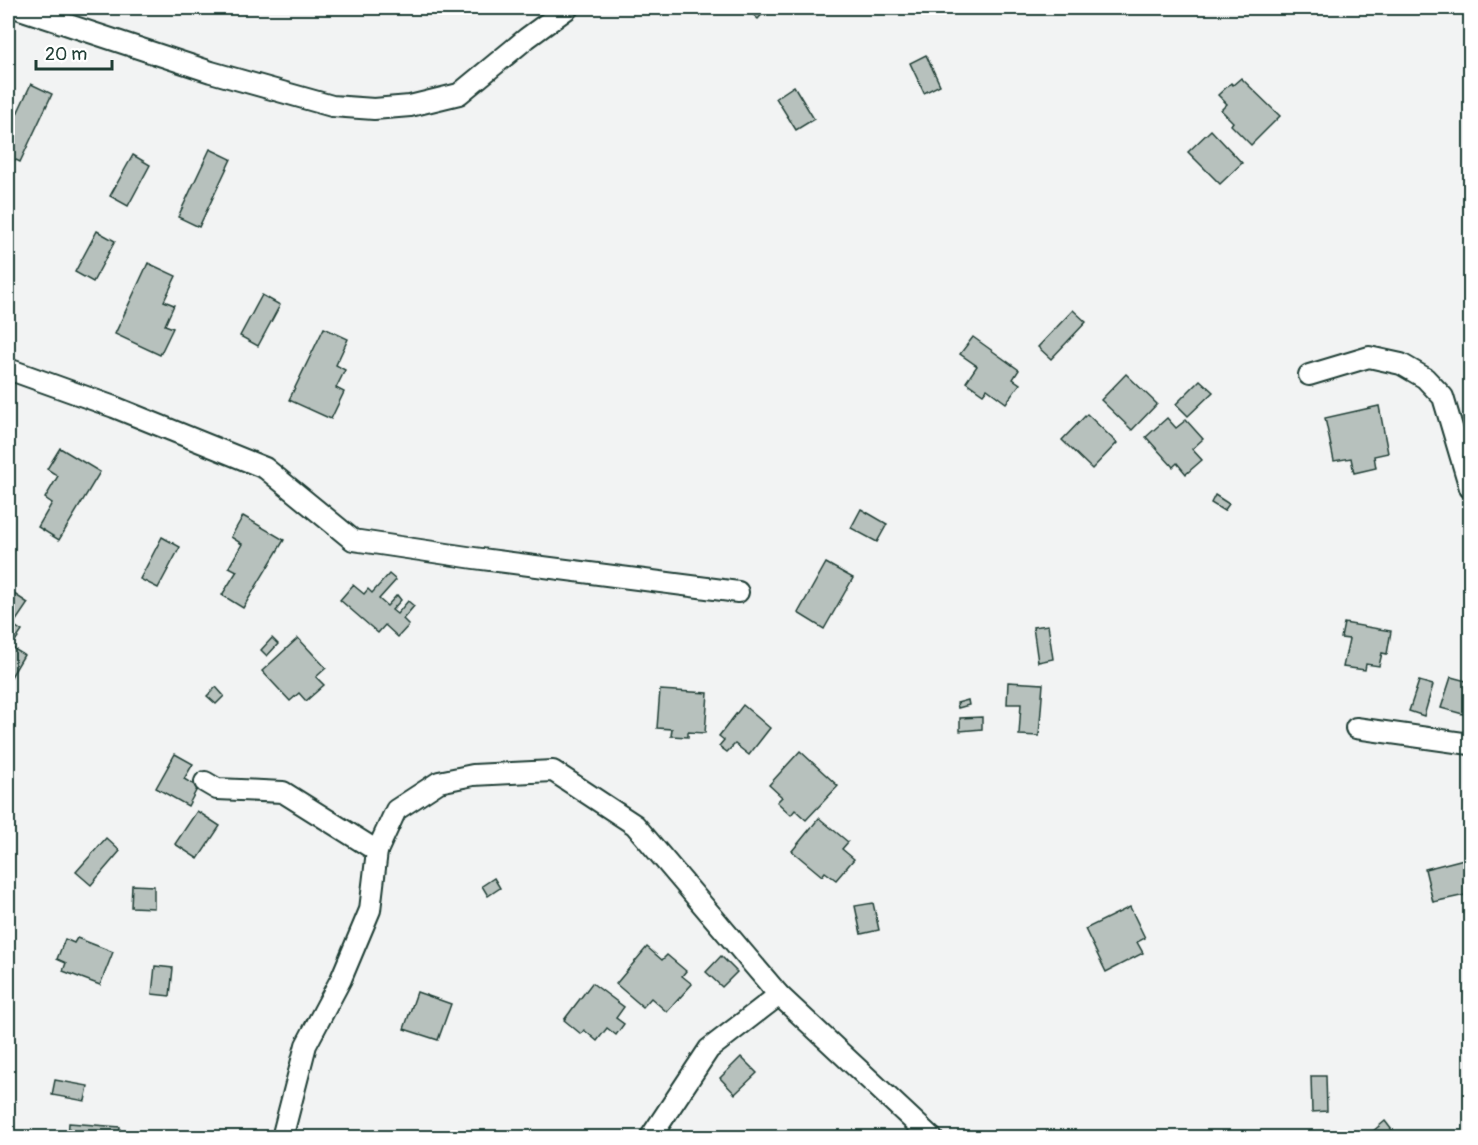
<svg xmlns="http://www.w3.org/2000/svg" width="1478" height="1145" font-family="Pangolin,sans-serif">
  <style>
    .building { fill: #b7c1bd; stroke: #1f3d34; stroke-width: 1.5 }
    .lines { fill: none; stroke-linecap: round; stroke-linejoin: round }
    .minor-casing { stroke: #1f3d34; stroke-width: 24 }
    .minor { stroke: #fff; stroke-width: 20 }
  </style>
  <rect width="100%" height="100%" fill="#f2f3f3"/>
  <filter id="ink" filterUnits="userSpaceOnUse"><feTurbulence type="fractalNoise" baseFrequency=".0167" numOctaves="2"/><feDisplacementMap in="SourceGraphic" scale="12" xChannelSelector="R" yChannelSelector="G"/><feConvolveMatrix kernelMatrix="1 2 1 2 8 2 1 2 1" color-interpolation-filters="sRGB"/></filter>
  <g filter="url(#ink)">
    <g class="building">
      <path d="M746 8H768L758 19Z"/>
      <path d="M926 55 940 85 924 93 910 63Z"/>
      <path d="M1241 78 1280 116 1251 145 1231 125 1233 122 1221 110 1227 104 1218 95 1231 83 1233 85Z"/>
      <path d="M31 84 52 94 20 162 8 156V133Z"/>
      <path d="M794 86 814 119 796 130 776 98Z"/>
      <path d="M1211 130 1242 163 1220 184 1188 152Z"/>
      <path d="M210 149 231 159 199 227 178 217Z"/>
      <path d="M133 155 150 165 128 206 110 196Z"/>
      <path d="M97 231 115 241 93 282 75 272Z"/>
      <path d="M148 263 176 276 164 301 174 305 165 325 173 328 160 355 115 334Z"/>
      <path d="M262 295 280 305 258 346 240 336Z"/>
      <path d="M1073 310 1086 322 1051 359 1038 347Z"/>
      <path d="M324 328 348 339 336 365 345 370 336 388 344 392 331 419 289 400Z"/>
      <path d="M973 337 1019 370 1013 379 1020 384 1006 403 987 389 983 394 966 382 977 366 960 354Z"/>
      <path d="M1126 374 1157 404 1132 430 1101 400Z"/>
      <path d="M1200 380 1213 392 1188 416 1176 404Z"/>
      <path d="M1379 406 1388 453 1374 456 1376 468 1354 473 1351 458 1334 461 1325 418Z"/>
      <path d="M1087 414 1117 443 1092 469 1062 440Z"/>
      <path d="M1167 418 1176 428 1186 420 1203 439 1192 449 1202 460 1186 474 1177 463 1173 467 1146 437Z"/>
      <path d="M60 448 100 472 59 540 38 527 52 503 45 498 58 476 47 469Z"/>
      <path d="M1215 495 1229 504 1224 511 1211 503Z"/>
      <path d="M861 509 887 524 877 542 851 528Z"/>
      <path d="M243 516 284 540 243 608 222 595 237 571 229 567 242 544 231 537Z"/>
      <path d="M162 537 180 547 158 588 140 579Z"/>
      <path d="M826 563 853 578 824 629 798 613Z"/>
      <path d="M389 574 396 580 379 599 387 606 397 595 401 600 392 610 397 614 408 601 414 606 403 619 409 625 398 637 385 625 378 633 340 600 353 585 364 594 368 589 372 593Z"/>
      <path d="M8 590 28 603 13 625 22 631 11 647 24 655 8 682Z"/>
      <path d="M1344 623 1391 631 1387 654 1382 653 1379 666 1366 664 1365 670 1343 667 1349 639 1341 638Z"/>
      <path d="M1048 625 1053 659 1038 662 1033 627Z"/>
      <path d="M272 638 278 644 267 656 261 650Z"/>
      <path d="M298 638 326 668 316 677 324 685 306 701 299 693 290 701 262 671Z"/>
      <path d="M1451 677 1470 682V716L1441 708Z"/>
      <path d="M1419 681 1433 685 1424 716 1409 711Z"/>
      <path d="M1008 682 1043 684 1039 736 1019 735 1021 704H1007Z"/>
      <path d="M216 687 224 696 216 704 207 696Z"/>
      <path d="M660 690 708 693 705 733 688 732V737L671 736 672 729 657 728Z"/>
      <path d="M968 700 969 705 958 708 957 703Z"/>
      <path d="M743 705 770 728 749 755 735 744 727 752 719 746 724 740 719 736Z"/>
      <path d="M982 717V729L960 731V718Z"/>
      <path d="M800 751 838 786 806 820 795 810 791 815 777 802 782 797 769 785Z"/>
      <path d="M175 754 193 764 184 779 198 787 188 806 156 788Z"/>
      <path d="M197 811 220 826 198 859 175 844Z"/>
      <path d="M819 818 848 842 842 849 854 859 836 880 825 872 822 876 792 851Z"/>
      <path d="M106 838 120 851 91 885 76 872Z"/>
      <path d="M1464 859 1470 894 1433 902 1425 869Z"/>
      <path d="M494 878 500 888 488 896 482 886Z"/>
      <path d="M132 885 154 886V908L131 907Z"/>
      <path d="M873 903 879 930 861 934 855 906Z"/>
      <path d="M1130 907 1145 938 1137 942 1143 953 1106 972 1085 929Z"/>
      <path d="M77 938 113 952 100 985 63 971 66 963 57 959 65 939 74 943Z"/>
      <path d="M647 947 662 960 667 955 686 971 682 976 692 984 667 1012 651 998 643 1007 616 984Z"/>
      <path d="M721 956 737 972 722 987 706 972Z"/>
      <path d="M155 966 173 968 170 996 152 994Z"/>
      <path d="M592 983 624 1007 616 1018 624 1024 616 1035 607 1028 597 1041 584 1030 581 1034 564 1020Z"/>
      <path d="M417 992 451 1004 438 1040 404 1029Z"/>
      <path d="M741 1057 757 1073 735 1094 720 1078Z"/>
      <path d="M1311 1076H1326L1327 1111 1312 1112Z"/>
      <path d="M55 1080 88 1086 85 1101 52 1095Z"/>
      <path d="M1385 1121 1398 1138H1365Z"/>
      <path d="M69 1123 120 1127 119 1138H68Z"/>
      <path d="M362 1131H384L385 1138H362Z"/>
    </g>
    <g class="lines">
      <defs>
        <g id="minor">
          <path d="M17 8 211 72 332 106 374 109 410 106 459 94 527 38 568 8"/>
          <path d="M8 369 114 407 265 468 353 540 474 558 738 592"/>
          <path d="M1309 375 1369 357 1401 364 1425 378 1443 397 1470 488"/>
          <path d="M1356 728 1470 744"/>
          <path d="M205 782 217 789 283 792 377 851 396 810 439 782 473 775 553 771 635 825 779 995 932 1138"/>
          <path d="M282 1138 306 1045 341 979 370 910 377 851"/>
          <path d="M650 1138 709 1049 779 995"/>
        </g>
      </defs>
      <use href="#minor" class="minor-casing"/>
      <use href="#minor" class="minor"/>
    </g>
  </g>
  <rect width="1478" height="1145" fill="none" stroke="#fff" stroke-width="30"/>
  <rect x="15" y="15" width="1448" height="1115" fill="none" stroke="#1f3d34" stroke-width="2" filter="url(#ink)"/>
  <path d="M36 60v9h76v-9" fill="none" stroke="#1f3d34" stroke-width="3"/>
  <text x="45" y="60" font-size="18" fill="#1f3d34" stroke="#ffffff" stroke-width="4.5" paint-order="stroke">20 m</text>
</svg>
